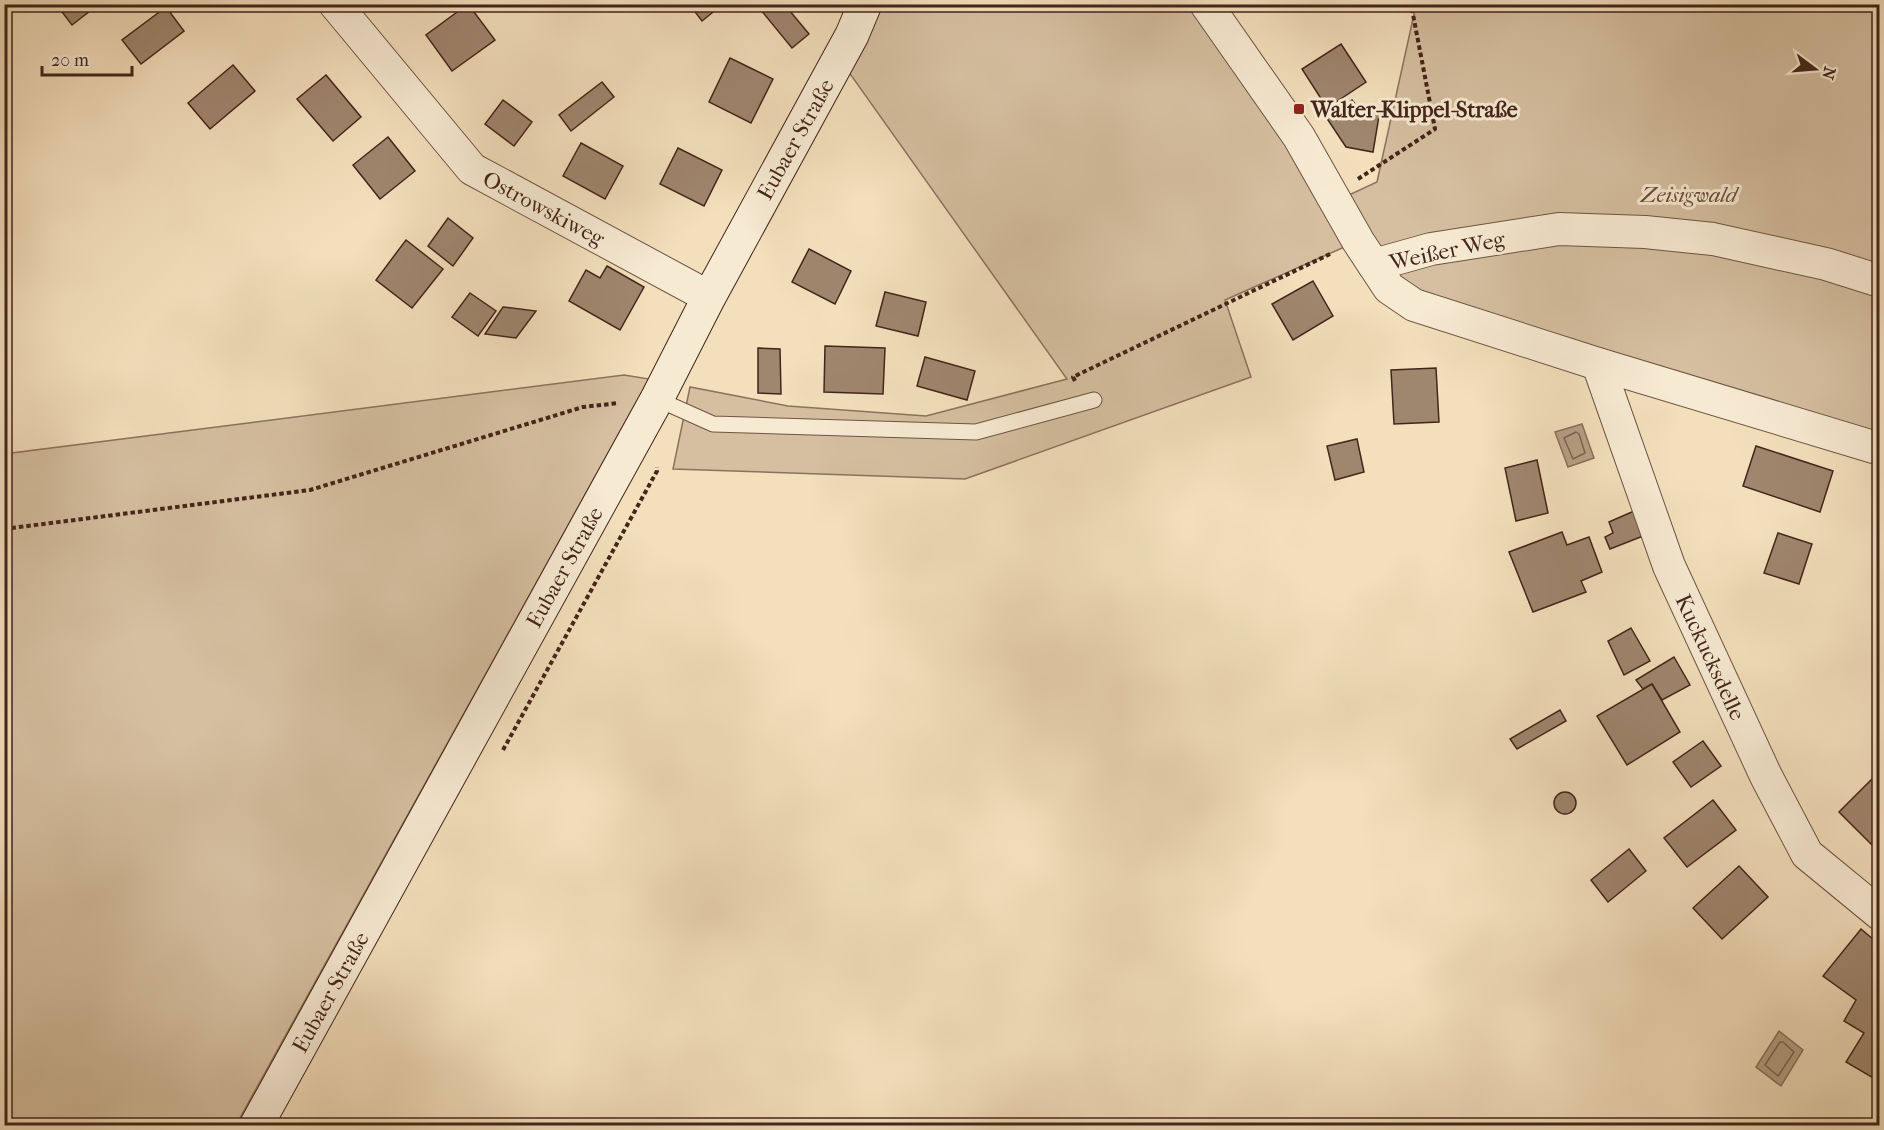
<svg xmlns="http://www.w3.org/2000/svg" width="1884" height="1130" font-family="'IM FELL French Canon',serif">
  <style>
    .green { fill: #d5bfa0; stroke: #8c725d; stroke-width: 1.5 }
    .water { fill: #b7a085; stroke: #896f5a; stroke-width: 1.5 }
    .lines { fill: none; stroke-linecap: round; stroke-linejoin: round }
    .shore { stroke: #7d6250; stroke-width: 1.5 }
    .building { fill: #9f866e; stroke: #43251a; stroke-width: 1.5 }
    .lane-casing { stroke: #6f5442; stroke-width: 17 }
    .street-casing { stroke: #6f5442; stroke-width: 34 }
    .secondary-casing { stroke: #43251a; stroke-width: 35 }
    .path { stroke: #43251a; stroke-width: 4; stroke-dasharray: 4.5 3; stroke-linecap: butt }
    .lane { stroke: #f7ead3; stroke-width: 15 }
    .street { stroke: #f7ead3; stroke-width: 32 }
    .secondary { stroke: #f7ead3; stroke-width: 33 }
    .poi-dot { fill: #8f2418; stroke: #f7ead3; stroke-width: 2 }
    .labels { text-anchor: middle; stroke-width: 6; stroke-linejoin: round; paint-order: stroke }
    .poi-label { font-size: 22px; font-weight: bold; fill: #43251a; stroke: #f7ead3; text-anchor: start }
    .street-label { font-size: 22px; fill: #43251a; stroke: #f7ead3 }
    .park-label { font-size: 22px; font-style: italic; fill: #684c3c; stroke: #f7ead3 }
  </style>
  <rect width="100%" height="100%" fill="#f3dfbc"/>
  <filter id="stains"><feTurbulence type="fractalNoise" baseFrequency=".00333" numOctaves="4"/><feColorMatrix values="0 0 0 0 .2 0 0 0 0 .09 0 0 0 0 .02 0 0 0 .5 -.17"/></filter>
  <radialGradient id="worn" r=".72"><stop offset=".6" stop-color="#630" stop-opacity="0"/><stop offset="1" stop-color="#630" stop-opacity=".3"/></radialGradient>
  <g class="green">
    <path d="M875 5H1204L1336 201 1377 182 1416 5H1879V449L1414 305 1358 241 1225 300 1251 377 965 479 673 469 690 387 788 406 926 416 1067 379 848 71Z"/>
    <path d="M624 375 649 379 236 1125H5L4 454Z"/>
  </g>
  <g class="water">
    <path d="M1582 424 1594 458 1568 467 1555 432Z"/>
    <path d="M1779 1031 1803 1050 1781 1086 1756 1067Z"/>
  </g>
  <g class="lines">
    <g class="shore">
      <path d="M1576 432 1579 434 1585 453 1573 459 1564 438Z"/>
      <path d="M1780 1042H1783L1794 1052 1778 1076 1765 1065Z"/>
    </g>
  </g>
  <g class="building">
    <path d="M56 4H99L72 25Z"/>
    <path d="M468 4 495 40 452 71 426 35Z"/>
    <path d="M689 4H723L702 21Z"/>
    <path d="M756 4H784L809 34 792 48Z"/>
    <path d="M166 7 184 31 141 64 122 40Z"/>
    <path d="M1341 44 1366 82 1327 108 1302 69Z"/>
    <path d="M730 58 773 79 751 123 709 102Z"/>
    <path d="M233 65 255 91 210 129 188 103Z"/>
    <path d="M326 75 361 117 333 141 297 99Z"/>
    <path d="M602 82 614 97 571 131 559 115Z"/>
    <path d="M503 100 532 122 514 146 485 124Z"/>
    <path d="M1352 100 1358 108 1380 110 1373 152 1346 147 1326 117Z"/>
    <path d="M388 137 415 171 380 199 353 165Z"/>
    <path d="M581 143 623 166 605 199 563 176Z"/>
    <path d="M678 148 722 170 704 206 660 184Z"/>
    <path d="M448 218 473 238 453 266 428 246Z"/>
    <path d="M406 240 443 269 412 308 376 280Z"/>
    <path d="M809 249 851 271 835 304 792 282Z"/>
    <path d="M607 266 644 287 620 330 569 301 586 270 600 278Z"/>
    <path d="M1313 281 1333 316 1293 340 1272 304Z"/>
    <path d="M885 292 926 302 918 336 876 326Z"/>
    <path d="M470 293 496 311 478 336 452 317Z"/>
    <path d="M503 307 536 311 516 338 485 334Z"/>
    <path d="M825 346 885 348 883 394 824 392Z"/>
    <path d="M758 348 780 349 781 394 758 393Z"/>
    <path d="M925 357 975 371 967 400 917 386Z"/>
    <path d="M1436 368 1439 422 1394 424 1391 370Z"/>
    <path d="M1357 439 1364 472 1335 480 1327 446Z"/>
    <path d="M1756 446 1833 471 1820 512 1743 486Z"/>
    <path d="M1537 460 1548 513 1516 521 1505 468Z"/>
    <path d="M1634 511 1643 536 1610 549 1605 537 1613 533 1609 522Z"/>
    <path d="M1562 532 1567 545 1589 537 1602 572 1581 581 1586 592 1533 612 1509 552Z"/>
    <path d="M1778 533 1812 544 1799 584 1764 573Z"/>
    <path d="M1631 628 1650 661 1624 675 1608 641Z"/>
    <path d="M1674 657 1690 685 1662 700 1652 684 1643 689 1636 680Z"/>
    <path d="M1652 684 1680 732 1627 765 1597 716Z"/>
    <path d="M1560 710 1566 721 1517 749 1510 739Z"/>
    <path d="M1703 741 1721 766 1691 787 1673 762Z"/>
    <path d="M1876 775 1880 778V853L1839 812Z"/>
    <circle cx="1565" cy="803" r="11"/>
    <path d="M1713 800 1736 830 1687 867 1664 838Z"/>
    <path d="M1629 849 1646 871 1608 902 1591 880Z"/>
    <path d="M1739 866 1768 897 1722 939 1693 908Z"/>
    <path d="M1861 929 1880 945V1082L1846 1062 1864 1033 1844 1021 1856 1000 1823 976Z"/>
  </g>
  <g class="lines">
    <defs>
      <path id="lane" d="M657 399 713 424 976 432 1094 400"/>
      <g id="street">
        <path d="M335 4 472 169 709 297"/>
        <path d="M1206 4 1299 137 1358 241 1389 288 1414 305 1598 364 1880 449"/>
        <path d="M1374 265 1431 249 1559 229 1645 232 1713 239 1826 264 1880 281"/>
        <path d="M1598 364 1669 566 1766 776 1807 854 1880 914"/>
      </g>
      <path id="secondary" d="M256 1126 657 399 709 297 852 35 865 4"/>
    </defs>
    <use href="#lane" class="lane-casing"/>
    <use href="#street" class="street-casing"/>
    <use href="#secondary" class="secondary-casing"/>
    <g class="path">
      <path d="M1358 179 1435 129 1411 4"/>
      <path d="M1075 381 1073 377 1330 254"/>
      <path d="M4 529 310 490 583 407 619 403"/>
      <path d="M503 750 657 471V467"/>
    </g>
    <use href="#lane" class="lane"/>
    <use href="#street" class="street"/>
    <use href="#secondary" class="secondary"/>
  </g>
  <rect class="poi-dot" x="1293" y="103" width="12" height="12" rx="3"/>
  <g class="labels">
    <g class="poi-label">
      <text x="1311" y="117">Walter-Klippel-Straße</text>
    </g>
    <g class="street-label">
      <text transform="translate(795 139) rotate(-61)" y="8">Eubaer Straße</text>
      <text transform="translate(544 208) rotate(28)" y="8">Ostrowskiweg</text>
      <text transform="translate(1447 250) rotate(-12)" y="8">Weißer Weg</text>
      <text transform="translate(564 567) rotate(-61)" y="8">Eubaer Straße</text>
      <text transform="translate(1711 657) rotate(65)" y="8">Kuckucksdelle</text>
      <text transform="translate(330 992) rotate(-61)" y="8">Eubaer Straße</text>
    </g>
    <g class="park-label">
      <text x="1689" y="202">Zeisigwald</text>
    </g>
  </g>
  <rect width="1884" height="1130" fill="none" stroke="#f3dfbc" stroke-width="24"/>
  <rect x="6" y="6" width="1872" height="1118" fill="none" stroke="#43251a" stroke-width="3"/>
  <rect x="12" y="12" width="1860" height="1106" fill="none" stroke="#43251a" stroke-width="1.5"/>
  <g transform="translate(1815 69) rotate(106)" stroke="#f7ead3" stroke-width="4.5" paint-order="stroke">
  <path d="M0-4.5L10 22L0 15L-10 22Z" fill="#43251a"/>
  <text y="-9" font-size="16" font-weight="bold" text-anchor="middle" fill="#43251a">N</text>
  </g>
  <path d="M42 66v9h90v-9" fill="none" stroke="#43251a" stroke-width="3"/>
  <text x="51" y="66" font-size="18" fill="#43251a" stroke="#f7ead3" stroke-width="4.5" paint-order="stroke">20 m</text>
  <rect width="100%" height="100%" filter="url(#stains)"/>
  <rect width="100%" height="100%" fill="url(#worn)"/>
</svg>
